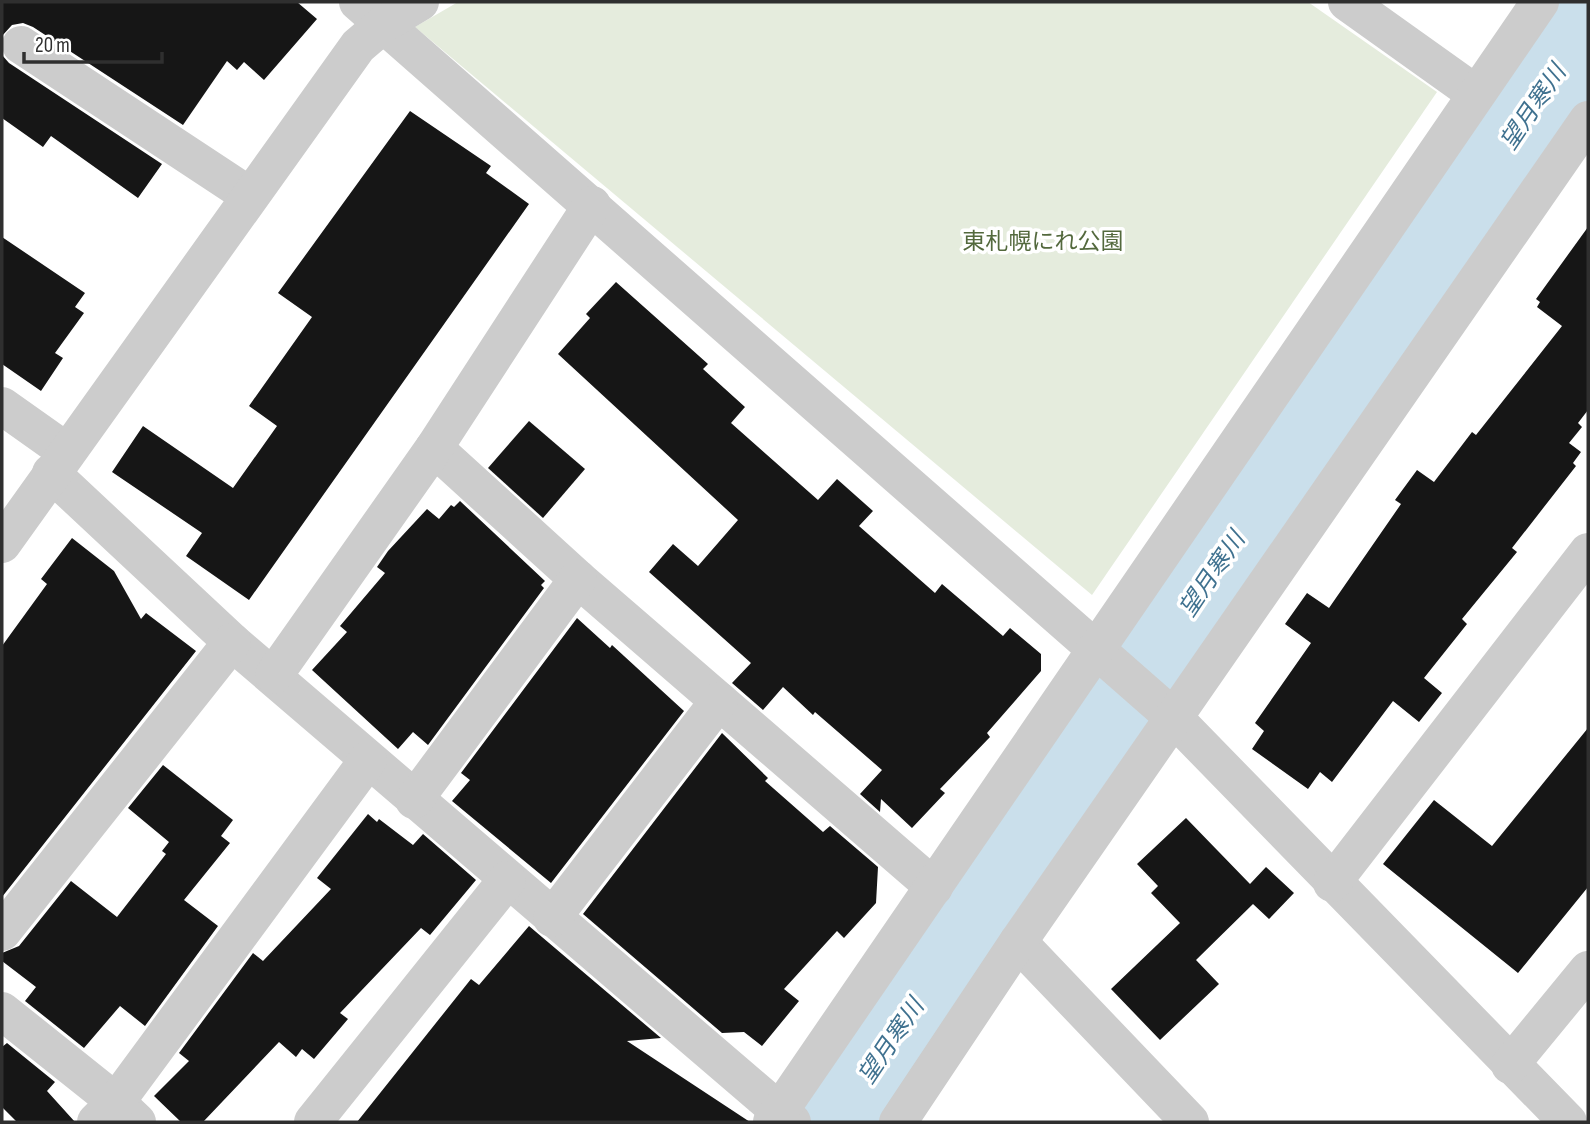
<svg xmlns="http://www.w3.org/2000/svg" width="1590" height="1124" font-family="'Sofia Sans Condensed','Noto Sans JP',sans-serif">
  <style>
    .green { fill: #e5ecdd }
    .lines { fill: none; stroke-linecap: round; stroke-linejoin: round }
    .river { stroke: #cadfeb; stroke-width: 84 }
    .building { fill: #161616 }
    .minor { stroke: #ccc; stroke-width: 38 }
    .labels { text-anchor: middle; stroke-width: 7; stroke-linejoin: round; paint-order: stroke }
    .park-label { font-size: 23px; fill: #53693d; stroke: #fff }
    .water-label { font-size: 24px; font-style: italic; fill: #3f718f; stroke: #fff }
  </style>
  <rect width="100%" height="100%" fill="#fff"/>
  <path class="green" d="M458 2H1308L1437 92 1092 595 415 27Z"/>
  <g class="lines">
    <path class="river" d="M835 1122 1588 26"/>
  </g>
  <g class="building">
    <path d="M2 2H297L317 19 264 80 244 62 237 70 227 61 183 125 33 27 23 23 12 25 2 36Z"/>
    <path d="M2 55 9 63 162 164 138 198 51 136 43 147 2 118Z"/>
    <path d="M410 111 491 166 486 173 529 204 249 600 186 556 202 533 112 472 143 426 233 488 277 426 249 406 312 317 278 293Z"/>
    <path d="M1588 227V410L1578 423 1582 427 1569 443 1581 452 1573 463 1576 466 1512 548 1517 552 1462 619 1467 624 1424 678 1442 693 1419 722 1393 701 1332 782 1320 772 1308 789 1252 749 1264 731 1255 723 1311 643 1285 624 1307 593 1329 608 1401 504 1395 500 1417 470 1434 482 1472 432 1476 435 1562 326 1537 307 1540 302 1536 299Z"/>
    <path d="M2 237 85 293 75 307 84 313 55 353 63 358 41 391 2 364Z"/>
    <path d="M616 282 708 364 703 369 745 407 731 423 818 500 837 479 873 511 859 526 935 593 942 584 1003 636 1010 628 1041 654V671L987 733 990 737 940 789 945 793 912 828 881 799 880 812 860 794 882 770 815 712 813 715 783 687 763 710 732 683 751 663 649 572 673 544 698 566 738 520 558 354 590 318 586 314Z"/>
    <path d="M529 421 585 469 543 518 488 468Z"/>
    <path d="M460 501 545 581 541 585 544 588 428 745 413 732 398 749 312 670 347 632 340 626 385 573 377 567 388 551 427 509 439 519 451 505 454 507Z"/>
    <path d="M72 538 114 571 141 619 146 613 196 651 2 897V646L47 584 41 579Z"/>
    <path d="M577 618 610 648 612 645 684 711 551 883 452 801 470 780 461 773Z"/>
    <path d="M1588 728V887L1518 973 1383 864 1434 800 1492 846Z"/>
    <path d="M722 733 768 778 765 781 823 832 830 826 878 867 876 903 844 938 837 931 784 989 799 1001 762 1046 744 1032 722 1033 583 914Z"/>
    <path d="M163 765 233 820 221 836 230 843 184 900 218 926 145 1026 120 1006 84 1048 25 1001 36 987 2 961V953L19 946 71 881 117 917 166 854 162 851 169 842 128 808Z"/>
    <path d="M368 814 377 822 379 819 413 845 423 834 476 880 430 935 421 928 340 1013 348 1019 314 1059 302 1049 296 1057 279 1042 203 1122H181L154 1096 189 1061 179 1053 253 953 263 961 331 889 317 878Z"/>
    <path d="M1186 818 1250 884 1266 867 1294 893 1269 919 1253 904 1196 960 1219 984 1160 1040 1111 989 1180 923 1151 893 1158 886 1137 864Z"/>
    <path d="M529 926 661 1038 627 1041 750 1122H357L471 979 479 985Z"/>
    <path d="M7 1043 55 1082 47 1091 75 1122H17L2 1107V1047Z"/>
  </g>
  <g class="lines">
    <g class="minor">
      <path d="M358 2 1173 717 1568 1122"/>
      <path d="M1347 2 1476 94"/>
      <path d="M21 45 250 196"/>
      <path d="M2 406 67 452"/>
      <path d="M434 448 578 579 934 887"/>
      <path d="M51 473 232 642 792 1122"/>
      <path d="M2 544 358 46 385 23 420 2"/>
      <path d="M274 675 434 448 592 205"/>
      <path d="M414 800 578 579"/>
      <path d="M1332 883 1588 552"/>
      <path d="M552 918 719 701"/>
      <path d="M2 932 232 642"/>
      <path d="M1018 942 1190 1122"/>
      <path d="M2 1011 116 1102 137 1122"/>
      <path d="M1510 1065 1588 970"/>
      <path d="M96 1122 116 1102 368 760"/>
      <path d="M313 1122 507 880"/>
      <path d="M772 1122 1540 2"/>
      <path d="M898 1122 1018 942 1588 120"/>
    </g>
  </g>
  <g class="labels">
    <g class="park-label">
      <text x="1043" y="249">東札幌にれ公園</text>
    </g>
    <g class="water-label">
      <text transform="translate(1533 107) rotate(-56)" y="8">望月寒川</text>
      <text transform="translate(1212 574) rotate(-56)" y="8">望月寒川</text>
      <text transform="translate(891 1041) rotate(-56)" y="8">望月寒川</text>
    </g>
  </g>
  <rect width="1590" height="1124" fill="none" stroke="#2f2f2f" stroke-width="7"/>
  <path d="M24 52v10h138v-10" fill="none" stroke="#2f2f2f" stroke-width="3.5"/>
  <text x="35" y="52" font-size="21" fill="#2f2f2f" stroke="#ffffff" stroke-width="5" paint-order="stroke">20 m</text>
</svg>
